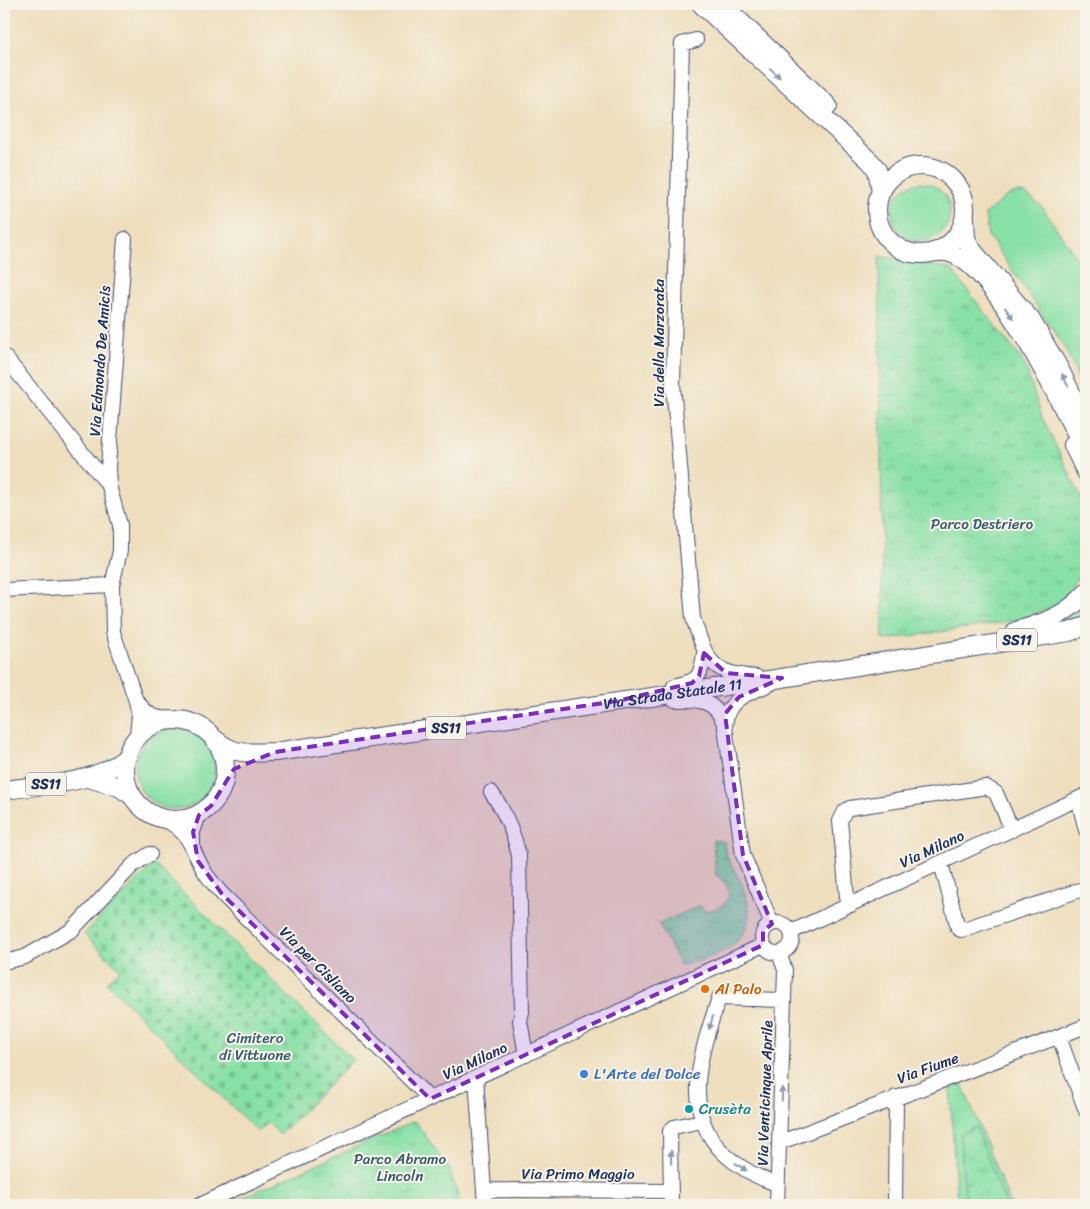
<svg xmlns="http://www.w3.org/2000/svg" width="1090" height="1209" font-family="Sriracha,sans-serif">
  <defs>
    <pattern id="cemetery-stones" width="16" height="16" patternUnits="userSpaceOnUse" patternTransform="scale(1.25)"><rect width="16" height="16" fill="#87e0a6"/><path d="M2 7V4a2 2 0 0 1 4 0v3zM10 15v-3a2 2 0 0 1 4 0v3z" fill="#74c091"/></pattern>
    <pattern id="park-tufts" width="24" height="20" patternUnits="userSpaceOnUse" patternTransform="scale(1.25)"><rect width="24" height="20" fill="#87e0a6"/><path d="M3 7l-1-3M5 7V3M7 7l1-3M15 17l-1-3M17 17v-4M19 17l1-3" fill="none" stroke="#74c091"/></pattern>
  </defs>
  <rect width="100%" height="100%" fill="#f7f3e8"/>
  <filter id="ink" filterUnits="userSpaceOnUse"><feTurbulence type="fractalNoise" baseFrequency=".02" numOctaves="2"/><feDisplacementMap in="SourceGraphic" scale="10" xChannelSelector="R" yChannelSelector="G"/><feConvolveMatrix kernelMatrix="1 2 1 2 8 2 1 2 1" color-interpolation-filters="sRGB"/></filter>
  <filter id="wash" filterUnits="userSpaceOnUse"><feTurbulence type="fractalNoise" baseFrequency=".0096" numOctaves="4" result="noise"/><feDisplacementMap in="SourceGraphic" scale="20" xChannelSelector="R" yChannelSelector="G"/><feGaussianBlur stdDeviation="1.12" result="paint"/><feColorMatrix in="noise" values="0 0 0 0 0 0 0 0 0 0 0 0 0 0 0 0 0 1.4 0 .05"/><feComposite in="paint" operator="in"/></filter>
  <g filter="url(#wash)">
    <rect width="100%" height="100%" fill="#eedebd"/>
    <!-- grass -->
    <path fill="#87e0a6" stroke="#518882" d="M892 212a29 29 0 1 1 58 0a29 29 0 1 1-58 0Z
      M 1017,193 L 1026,194 L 1042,207 L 1086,272 L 1086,395 L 1064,346 L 988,235 L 985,214 L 1007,196 Z
      M 1086,601 L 1086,619 L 1060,624 Z
      M135 769a40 40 0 1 1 80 0a40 40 0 1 1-80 0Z
      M 962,1084 L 1011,1205 L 957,1205 L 950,1088 Z"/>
    <!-- cemetery -->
    <path fill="url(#cemetery-stones)" stroke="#518882" d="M 154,864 L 353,1060 L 280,1135 L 268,1123 L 258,1132 L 107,983 L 120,969 L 84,934 Z"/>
    <!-- park -->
    <path fill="url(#park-tufts)" stroke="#518882" d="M 879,256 L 951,269 L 1024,363 L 1042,417 L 1086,508 L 1086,566 L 1060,604 L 1014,621 L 883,640 Z
      M 713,840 L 724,842 C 723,856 735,870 741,883 C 766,937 726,956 680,965 L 659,924 L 699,906 L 705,911 C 730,909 738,889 716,875 Z
      M 415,1121 L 449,1169 L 461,1205 L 225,1205 Z
      M 976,1127 L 1006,1205 L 966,1205 L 960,1134 Z"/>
  </g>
  <g filter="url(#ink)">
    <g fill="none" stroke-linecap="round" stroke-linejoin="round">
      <defs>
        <path id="minor" d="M 696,40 L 682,44 L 673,384 L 693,618 C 707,660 709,674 757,677
          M 4,356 L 109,486 L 120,525 L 120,551 L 112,585 L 113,632 L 136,701 L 139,715 L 137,736
          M 109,486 L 108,467 L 125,239
          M 4,590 L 112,585
          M 674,686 C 698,681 701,678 704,653
          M 675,700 C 700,699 716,700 725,726
          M 137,701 C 147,715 154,718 170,719
          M 491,792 C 504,810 514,833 519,856 L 522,1012 L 520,1021 L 526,1055
          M 1078,799 L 1086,830
          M 166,820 C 191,835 190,846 203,869 C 208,878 215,886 222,894 L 430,1099
          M 193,847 L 193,832 L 199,815
          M 941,863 L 958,928 L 961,930 L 1086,888
          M 851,905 L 847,897 L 840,821 L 845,811 L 850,808 L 986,787 L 996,793 L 1012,830
          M762 938a15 15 0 1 1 30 0a15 15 0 1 1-30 0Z
          M 772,924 L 743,855 L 725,727 C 726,697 749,694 772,683
          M 791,932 L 1086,795
          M 4,962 L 25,957 L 72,930 L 133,865 L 150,854
          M 1059,1037 L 1086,1111
          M 476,1078 L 485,1205
          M 781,1142 L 1086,1026
          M 778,1184 C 762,1180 748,1172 734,1162 C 677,1120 700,1054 719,998 L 784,1000
          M 484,1190 L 671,1191
          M 200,1205 L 763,945
          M 671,1205 L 670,1131 L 674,1127 L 701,1121
          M 777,1205 L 785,970 L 779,953
          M 895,1205 L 896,1097"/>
        <g id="major">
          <path d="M 701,4 L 871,162 L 877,170 L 881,191"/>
          <path d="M 722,4 L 828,106"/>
          <circle cx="921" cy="210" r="44"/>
          <path d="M 965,219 L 966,239 L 973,251 L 1031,320 L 1059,368 L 1086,424"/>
          <path d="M 935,252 C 939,252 946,251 950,253 C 998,268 1063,408 1086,454"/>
          <path d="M 1073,445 L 1086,472"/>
          <path d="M 1016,631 C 1043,624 1068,614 1086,593"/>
          <circle cx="175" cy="770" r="50"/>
          <path id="s1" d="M 216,740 C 237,757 249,752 275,752 L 782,678 L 1069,632 L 1086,626"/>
          <path d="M 88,778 L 119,787 L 131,795"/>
          <path d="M 4,790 C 46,784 92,785 126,758"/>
        </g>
      </defs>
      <!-- minor casing -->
      <use href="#minor" stroke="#3b496c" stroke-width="16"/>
      <!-- major casing -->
      <use href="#major" stroke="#3b496c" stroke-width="20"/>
      <!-- minor -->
      <use href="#minor" stroke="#fff" stroke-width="14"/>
      <!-- major -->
      <use href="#major" stroke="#fff" stroke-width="18"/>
    </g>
    <!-- one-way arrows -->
    <defs><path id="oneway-solid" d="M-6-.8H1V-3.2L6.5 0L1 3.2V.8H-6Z" transform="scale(1.25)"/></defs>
    <g fill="#8d97ae">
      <use href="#oneway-solid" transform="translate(775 73) rotate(43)"/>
      <use href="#oneway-solid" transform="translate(1009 313) rotate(54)"/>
      <use href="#oneway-solid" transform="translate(1065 380) rotate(-116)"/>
      <use href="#oneway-solid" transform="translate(711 1023) rotate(106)"/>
      <use href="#oneway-solid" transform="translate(782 1094) rotate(-89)"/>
      <use href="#oneway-solid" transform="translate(671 1157) rotate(-91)"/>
      <use href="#oneway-solid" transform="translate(741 1167) rotate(34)"/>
    </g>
  </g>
  <!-- marked area -->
  <path fill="#7b2cbf" fill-opacity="0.2" stroke="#7b2cbf" stroke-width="4" stroke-dasharray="10 6" stroke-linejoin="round" d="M 704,653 L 726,673 L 782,678 L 739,697 L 725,714 L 743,855 L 772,924 L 763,931 L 763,945 L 430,1099 L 222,894 L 198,861 L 193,832 L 199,815 L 211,806 L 234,769 L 275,752 L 617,701 L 692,683 L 699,676 Z"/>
  <!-- markers -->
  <circle fill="#e8710a" stroke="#f7f3e8" stroke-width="2" cx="705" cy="989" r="5"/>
  <circle fill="#3f7fe0" stroke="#f7f3e8" stroke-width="2" cx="584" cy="1074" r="5"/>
  <circle fill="#0f9aa8" stroke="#f7f3e8" stroke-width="2" cx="689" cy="1109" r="5"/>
  <g text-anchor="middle" stroke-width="4" stroke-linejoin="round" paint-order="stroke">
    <!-- shield labels -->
    <g fill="#f7f3e8" stroke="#5d6a87" stroke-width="1">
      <rect x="997" y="628.5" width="40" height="23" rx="4"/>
      <rect x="426" y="716.5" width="40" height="23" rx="4"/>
      <rect x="26" y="772.5" width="40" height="23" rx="4"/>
    </g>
    <g font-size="14" font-weight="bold" fill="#1b2f5e">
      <text x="1017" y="645">SS11</text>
      <text x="446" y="733">SS11</text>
      <text x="46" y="789">SS11</text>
    </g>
    <!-- street labels -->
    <g font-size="15" fill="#1b2f5e" stroke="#f7f3e8">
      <text transform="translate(659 343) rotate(-90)" y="5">Via della Marzorata</text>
      <text transform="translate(100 361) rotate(-86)" y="5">Via Edmondo De Amicis</text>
      <text dy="5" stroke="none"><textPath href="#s1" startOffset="464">Via Strada Statale 11</textPath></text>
      <text transform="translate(932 849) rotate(-25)" y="5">Via Milano</text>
      <text transform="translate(318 965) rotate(45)" y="5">Via per Cisliano</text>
      <text transform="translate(475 1061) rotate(-25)" y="5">Via Milano</text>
      <text transform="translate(928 1068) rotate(-20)" y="5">Via Fiume</text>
      <text transform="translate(765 1093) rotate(-88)" y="5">Via Venticinque Aprile</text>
      <text x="578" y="1179">Via Primo Maggio</text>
    </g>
    <!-- park labels -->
    <g font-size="15" fill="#365b70" stroke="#f7f3e8">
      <text x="982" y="529">Parco Destriero</text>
      <text x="255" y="1043">Cimitero<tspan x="255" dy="17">di Vittuone</tspan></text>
      <text x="400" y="1164">Parco Abramo<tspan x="400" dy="17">Lincoln</tspan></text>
    </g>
    <!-- food labels -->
    <g font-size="15" fill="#c56008" stroke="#f7f3e8" text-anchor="start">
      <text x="715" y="994">Al Palo</text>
    </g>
    <!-- shop labels -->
    <g font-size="15" fill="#366cbe" stroke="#f7f3e8" text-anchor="start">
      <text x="594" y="1079">L'Arte del Dolce</text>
    </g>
    <!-- culture labels -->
    <g font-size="15" fill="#0d838f" stroke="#f7f3e8" text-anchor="start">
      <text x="699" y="1114">Crusèta</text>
    </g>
  </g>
  <!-- margin -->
  <rect width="1090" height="1209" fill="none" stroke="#f7f3e8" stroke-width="20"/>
</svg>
